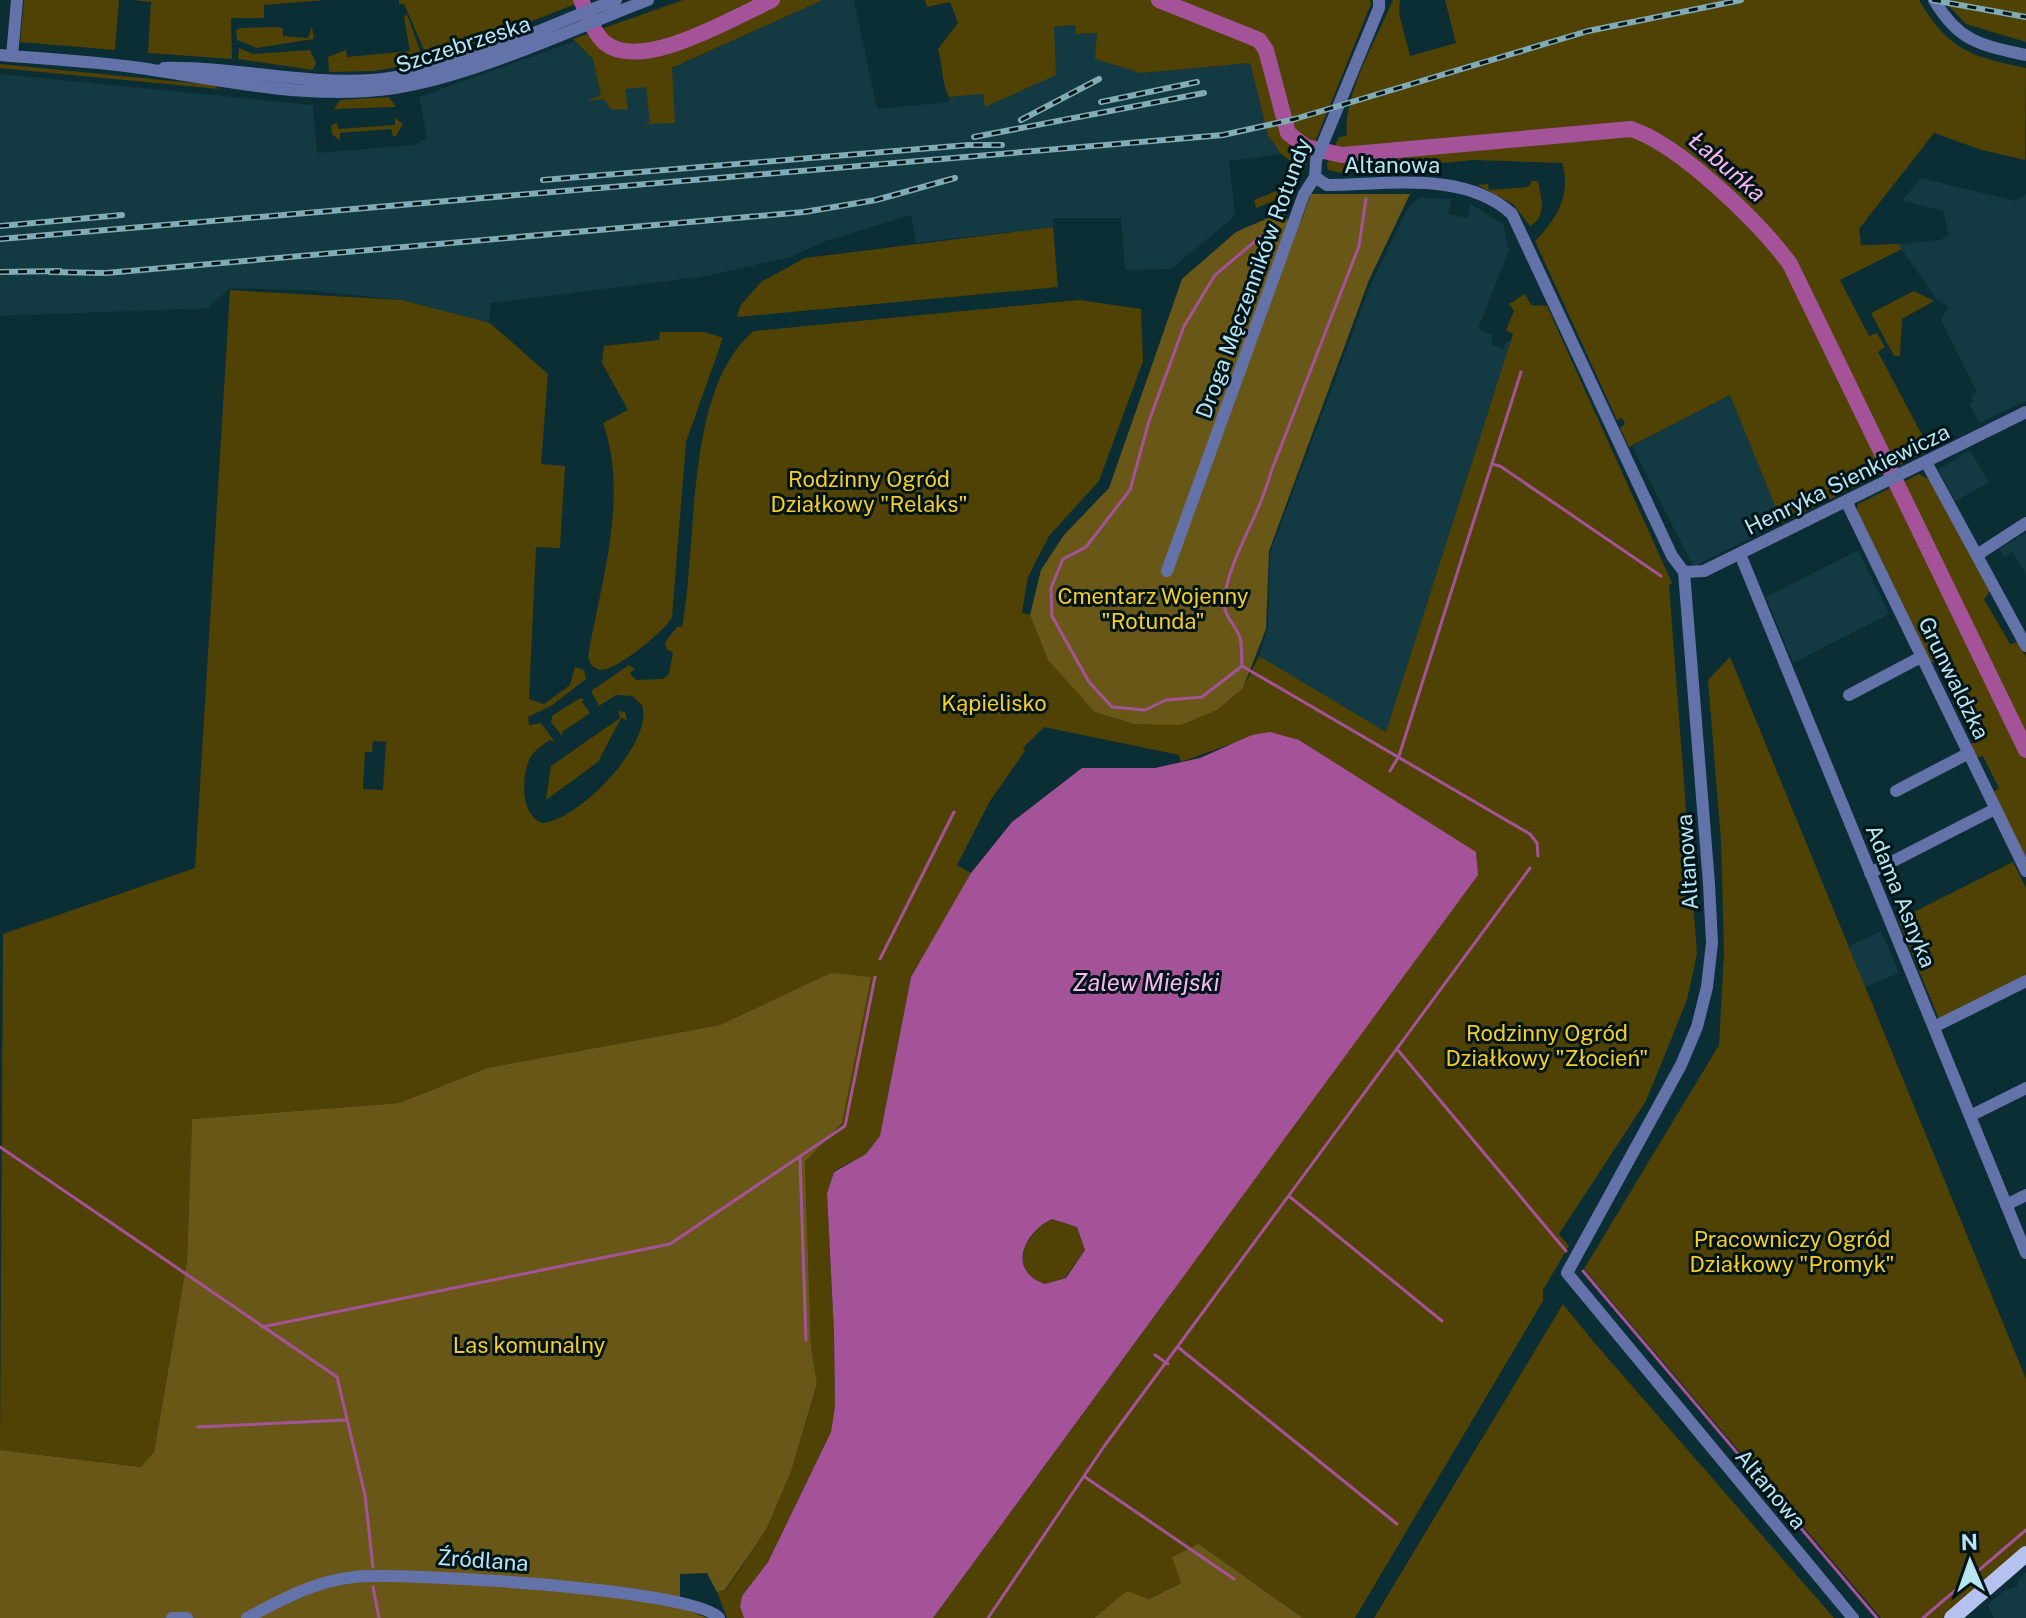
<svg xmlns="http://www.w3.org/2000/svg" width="2026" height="1618" font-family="'Public Sans',sans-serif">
  <rect width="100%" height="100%" fill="#0b2d34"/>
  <!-- built -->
  <path fill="#133a42" d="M 823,0 L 854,0 L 877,109 L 949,102 L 949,97 L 984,94 L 985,106 L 1054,27 L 1076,25 L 1097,33 L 1096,59 L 1141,73 L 1250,63 L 1268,135 L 1281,154 L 1229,161 L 1235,216 L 1171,269 L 1125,270 L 1121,218 L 1053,218 L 1053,227 L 916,243 L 911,215 L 823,242 L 791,257 L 707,276 L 491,303 L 489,323 L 402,300 L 302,290 L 230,288 L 208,308 L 0,316 L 0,74 L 313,105 L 317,153 L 413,145 L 427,138 L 419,97 L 575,41 L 593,59 L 658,75 Z
    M 1921,178 L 2015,201 L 2026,195 L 2026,401 L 1979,423 L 1969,404 L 1973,401 L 1971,396 L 1977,392 L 1941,320 L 1949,306 L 1937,300 L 1898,244 L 1940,240 L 1949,235 L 1943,211 L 1902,201 Z
    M 1419,198 L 1452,199 L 1448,214 L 1467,218 L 1471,204 L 1503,224 L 1509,250 L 1478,329 L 1493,335 L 1491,344 L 1503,349 L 1507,341 L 1511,342 L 1386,733 L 1259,656 L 1268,628 L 1270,553 L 1371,284 L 1408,208 Z
    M 1730,395 L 1782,523 L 1696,565 L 1692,564 L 1632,446 Z
    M 1970,450 L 1989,483 L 1955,501 L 1938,470 Z
    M 2026,533 L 2026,575 L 2013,552 L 2003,557 L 1999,549 Z
    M 1858,550 L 1889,614 L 1793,663 L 1766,597 Z
    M 1881,931 L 1899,973 L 1865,987 L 1849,946 Z
    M 2026,1572 L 2026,1618 L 1994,1618 L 1988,1605 L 2005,1590 L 2017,1587 L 2018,1579 Z"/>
  <!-- green -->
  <path fill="#504105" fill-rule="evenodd" d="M 24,0 L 119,0 L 115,50 L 20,42 Z
    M 132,0 L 326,0 L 264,5 L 264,18 L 231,18 L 232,59 L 148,53 L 151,2 Z
    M 399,0 L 586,0 L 429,61 L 404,4 L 399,4 Z
    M 683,0 L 823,0 L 672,68 L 675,123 L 643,124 L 650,122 L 646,87 L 625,89 L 628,110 L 611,109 L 604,99 L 587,101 L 601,95 L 593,59 L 573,39 Z
    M 925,0 L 1370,0 L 1371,4 L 1295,192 L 1256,208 L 1254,200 L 1291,185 L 1291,161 L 1281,154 L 1268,135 L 1250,63 L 1141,73 L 1095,59 L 1097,33 L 1076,34 L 1075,25 L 1054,27 L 1056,75 L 985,107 L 983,94 L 949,97 C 941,82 943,66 938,49 L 958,23 L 950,2 L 927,7 Z
    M 1393,0 L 1400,0 L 1399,13 L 1410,56 L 1456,43 L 1445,0 L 1919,0 C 1949,51 1971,56 2026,68 L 2025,160 L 1982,150 L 1934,133 L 1859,229 L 1861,245 L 1898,244 L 1902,249 L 1840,280 L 1869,336 L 1877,333 L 1885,347 L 1878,352 L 1930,450 L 1782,523 L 1730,395 L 1629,447 L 1620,428 L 1625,424 L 1622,418 L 1617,420 L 1535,241 C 1556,220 1572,194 1562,163 L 1473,160 L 1342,173 L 1328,170 L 1327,164 L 1339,137 L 1347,136 C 1341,99 1378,36 1393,0 Z
    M 1943,0 L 2026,0 L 2026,42 L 1966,24 Z
    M 407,14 L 424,62 L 375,71 L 329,72 L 328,57 L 346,50 L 347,57 L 410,51 L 404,17 Z
    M 278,27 L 283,29 L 283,36 L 308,38 L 312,27 L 314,39 L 257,48 L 237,40 L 236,30 L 240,28 Z
    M 239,48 L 253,54 L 310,50 L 316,63 L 313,70 L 238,59 Z
    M 0,64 L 213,85 L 219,89 L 0,68 Z
    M 389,97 L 396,107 L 334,109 L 340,100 Z
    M 395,118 L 403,124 L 396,136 L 393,136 L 391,129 L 340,133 L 340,141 L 332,134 L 331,126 L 337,122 L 338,129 L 395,125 Z
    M 1532,181 L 1538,181 C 1541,197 1548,216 1530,226 L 1513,204 L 1477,185 L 1488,184 L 1489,190 L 1528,187 Z
    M 1053,227 L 1058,287 L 737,317 L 740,306 L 761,282 L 805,258 Z
    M 230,290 L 402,300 L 490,323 L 548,374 L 541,464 L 565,466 L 560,548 L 536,547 L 529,699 L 544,704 L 570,685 L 575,667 L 584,670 L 586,679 L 551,706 L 528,717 L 529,725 L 541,723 L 555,742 L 550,740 C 542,745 535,750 530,758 C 521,777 520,816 543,823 C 580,819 654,743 642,705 L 632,696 L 616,695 L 599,706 L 591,691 L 629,665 L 635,669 L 630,673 L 636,680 L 663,679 L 669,674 L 673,652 L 667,650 L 665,642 L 677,627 L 682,627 C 698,546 684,387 754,331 L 1079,300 L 1141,309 L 1143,361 L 1099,481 L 1049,536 L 1028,577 L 1022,613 L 1030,615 L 1048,660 L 1243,688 L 1259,656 L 1386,732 L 1513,334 L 1506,330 L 1514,311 L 1509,304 L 1525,294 L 1531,305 L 1547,306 L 1672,583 L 1669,585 L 1697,954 L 1687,1000 L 1646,1101 L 1559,1234 L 1569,1246 L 1543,1290 L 1543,1301 L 1355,1618 L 1303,1618 L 1199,1544 L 1181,1583 L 1149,1599 L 1127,1592 L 1094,1618 L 933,1618 L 1170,1295 L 1478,856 L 1299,740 L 1231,744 L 1181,762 L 1179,755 L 1044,727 L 1023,748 L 1025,751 L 990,801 L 957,865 L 971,873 L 969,879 L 911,977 L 880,1136 L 866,1154 L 834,1171 L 827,1193 L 834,1332 L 835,1406 L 831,1432 L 768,1562 L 742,1596 L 740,1607 L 744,1618 L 727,1618 L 717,1592 L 726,1590 L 766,1530 L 791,1472 L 817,1385 L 811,1347 L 805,1162 L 842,1123 L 831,974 L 720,1025 L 487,1068 L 399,1103 L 192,1119 L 187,1261 L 154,1452 L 142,1467 L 0,1450 L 3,934 L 195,868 ZM 373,741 L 386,742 L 383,790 L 363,789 L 365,752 L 372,752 Z
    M 1914,291 L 1934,301 L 1902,319 L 1900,356 L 1894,356 L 1871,313 Z
    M 660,332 L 705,332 L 723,338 L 686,442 L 672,617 C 666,630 617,670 602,670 C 598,670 594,667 591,665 L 588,657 C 601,581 629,497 603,423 L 628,410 L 602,363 L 604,346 L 659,340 Z
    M 1919,474 L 1930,480 L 1990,591 L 1984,599 L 2010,644 L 2018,642 L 2026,657 L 2026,859 L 1993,792 L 1999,788 L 1983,756 L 1976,758 L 1969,745 L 1976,741 L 1937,661 L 1930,663 L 1856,512 L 1858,504 Z
    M 1730,657 L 2026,1379 L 2026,1546 L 1943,1618 L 1881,1618 L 1584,1269 L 1719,1045 L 1724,952 L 1721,841 L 1708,680 Z
    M 580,698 L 585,700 L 582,702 L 590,713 L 562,732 L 563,737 L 551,722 L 552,716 Z
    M 618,711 L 625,712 L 627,720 L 621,718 L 598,762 L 546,800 L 551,766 L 620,718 Z
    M 2013,862 L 2026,888 L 2026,976 L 1939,1019 L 1898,920 Z
    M 1052,1219 L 1077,1227 L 1085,1250 L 1065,1278 L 1045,1284 C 1007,1271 1024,1233 1052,1219 Z
    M 1563,1304 L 1593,1341 L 1834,1618 L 1374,1618 Z"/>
  <!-- forest -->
  <path fill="#695717" d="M 1311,194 L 1410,194 L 1369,280 L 1269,551 L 1266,629 L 1243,688 L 1217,710 L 1181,725 L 1135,724 L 1095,712 L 1048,660 L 1030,615 L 1041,570 L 1064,535 L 1109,488 L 1182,279 L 1236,232 L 1284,211 L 1288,221 L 1301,221 Z
    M 831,973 L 871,977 L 842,1123 L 805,1162 L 811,1347 L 817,1384 L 791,1472 L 766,1530 L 725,1590 L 717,1592 L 707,1573 L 680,1574 L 680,1607 L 707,1618 L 0,1618 L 0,1450 L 141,1467 L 154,1452 L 187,1261 L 192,1119 L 399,1103 L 487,1068 L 720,1025 Z
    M 1199,1544 L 1303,1618 L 1094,1618 L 1127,1591 L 1149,1599 L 1181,1583 L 1172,1557 Z"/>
  <!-- water -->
  <path fill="#a55399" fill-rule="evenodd" d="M 1270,732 L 1299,740 L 1476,852 L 1478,875 L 933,1618 L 744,1618 L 740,1607 L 742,1596 L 768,1562 L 831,1432 L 835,1406 L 834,1332 L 827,1193 L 834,1172 L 866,1154 L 880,1136 L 911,977 L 971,873 L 1012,822 L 1082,768 L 1155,768 L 1200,758 L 1252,735 ZM 1052,1219 L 1077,1227 L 1085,1250 L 1066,1278 L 1045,1284 C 1007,1271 1023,1233 1052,1219 Z"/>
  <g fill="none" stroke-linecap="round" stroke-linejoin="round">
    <!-- stream -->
    <path stroke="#a55399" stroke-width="3" d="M 1260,237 L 1215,275 L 1184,326 L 1149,421 L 1130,490 L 1086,547 L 1063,559 L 1051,588 L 1052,616 L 1089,682 L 1112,707 L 1145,710 L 1166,700 L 1202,697 L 1242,666 C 1241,657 1243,643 1239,635 C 1234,624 1223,614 1224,601 C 1229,557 1260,516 1271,472 L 1359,246 L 1366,199
      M 1492,464 L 1500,466 L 1661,576
      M 1242,666 L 1530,834 L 1537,843 L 1538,856
      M 1390,771 L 1399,756 L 1521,372
      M 880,959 L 954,812
      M 1397,1049 L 1566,1251
      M 0,1147 L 337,1377 L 365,1495 L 373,1567
      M 800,1158 L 806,1340
      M 1290,1197 L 1442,1321
      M 1583,1271 L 1877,1618
      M 262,1327 L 670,1244 L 845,1126 L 875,977
      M 1179,1348 L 1397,1524
      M 1155,1355 L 1168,1364
      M 198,1427 L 346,1420
      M 1085,1477 L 1234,1579
      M 373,1587 L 379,1618
      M 988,1618 L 1105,1445 L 1530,868
      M 1923,1618 L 2026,1530"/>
    <!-- river -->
    <path stroke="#a55399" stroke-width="16" d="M 581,0 C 588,14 593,33 605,43 C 642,73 734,17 772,0
      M 1159,0 L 1259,40 L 1266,50 L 1288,133 L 1306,147 L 1342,155 L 1631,129 C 1680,145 1759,222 1790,264 L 2026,750"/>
    <!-- minor -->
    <path stroke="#6472aa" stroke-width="12" d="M 1934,0 C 1959,42 1980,45 2026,55
      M 0,55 C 46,59 94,61 140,68 C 222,80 311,101 395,88 C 474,76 572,29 648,0
      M 12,56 L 17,0
      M 164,68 C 233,66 302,85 372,80 C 456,73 538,29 616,0
      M 1315,177 L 1327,185 C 1387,185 1464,170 1512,214 L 1672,556 L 1684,572 L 1709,884 L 1712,943 L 1707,987 L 1697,1027 L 1681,1065 L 1567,1273 L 1853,1618
      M 1926,462 L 2026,646
      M 1846,501 L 2026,871
      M 1740,554 L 2026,1253
      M 1977,555 L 2026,523
      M 1167,571 L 1304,194 L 1315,177 L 1316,160 L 1379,8 L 1379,0
      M 1684,572 L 1704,571 L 2026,412
      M 1849,695 L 1921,657
      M 1896,791 L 1969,753
      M 1870,873 L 1995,809
      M 1934,1027 L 2026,981
      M 1970,1116 L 2026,1088
      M 2006,1205 L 2026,1195
      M 172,1618 L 187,1618
      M 247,1618 C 281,1600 315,1581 354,1577 C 403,1572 695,1589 719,1618"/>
    <!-- major -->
    <path stroke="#b5c2f0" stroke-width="16" d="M 1952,1618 L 2026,1554"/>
    <defs>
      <path id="rail" d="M 1932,0 L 2026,17
        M 1101,102 L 1197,82
        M 1021,120 L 1099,79
        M 974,137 L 1204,93
        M 543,180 L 968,145 L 1002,145
        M 0,226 L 122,215
        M 0,239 L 1223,135 L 1295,119 L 1588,31 L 1741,0
        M 0,272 L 60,271
        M 50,272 L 106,273 L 804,212 L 876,200 L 955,178"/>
    </defs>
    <!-- rail casing -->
    <use href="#rail" stroke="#81acb6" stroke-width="6"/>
    <!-- rail -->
    <use href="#rail" stroke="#001419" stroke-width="3" stroke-dasharray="9" stroke-linecap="butt"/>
  </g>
  <g text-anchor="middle" stroke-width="6" stroke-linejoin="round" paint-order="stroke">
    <!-- street labels -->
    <g font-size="22" fill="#b7e6f1" stroke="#001419">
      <text transform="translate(463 44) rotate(-18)" y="8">Szczebrzeska</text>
      <text x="1392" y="173">Altanowa</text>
      <text transform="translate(1253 278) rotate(-70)" y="8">Droga Męczenników Rotundy</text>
      <text transform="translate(1847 479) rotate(-26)" y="8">Henryka Sienkiewicza</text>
      <text transform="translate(1954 678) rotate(64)" y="8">Grunwaldzka</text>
      <text transform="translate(1687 862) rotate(-94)" y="8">Altanowa</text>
      <text transform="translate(1901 896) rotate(68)" y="8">Adama Asnyka</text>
      <text transform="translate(1771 1489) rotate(50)" y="8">Altanowa</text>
      <text transform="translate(483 1560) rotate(4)" y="8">Źródlana</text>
    </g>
    <!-- park labels -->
    <g font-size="22" fill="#f7cc23" stroke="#001419">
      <text x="869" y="487">Rodzinny Ogród<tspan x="869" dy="25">Działkowy "Relaks"</tspan></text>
      <text x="1153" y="604">Cmentarz Wojenny<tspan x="1153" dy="25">"Rotunda"</tspan></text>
      <text x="994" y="711">Kąpielisko</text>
      <text x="1547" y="1041">Rodzinny Ogród<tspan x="1547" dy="25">Działkowy "Złocień"</tspan></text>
      <text x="1792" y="1247">Pracowniczy Ogród<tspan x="1792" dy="25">Działkowy "Promyk"</tspan></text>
      <text x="529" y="1353">Las komunalny</text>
    </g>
    <!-- water labels -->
    <g font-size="24" font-style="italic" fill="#f8b7ec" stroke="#001419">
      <text transform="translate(1727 167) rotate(41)" y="8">Łabuńka</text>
      <text x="1146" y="991">Zalew Miejski</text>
    </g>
  </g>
  <!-- north arrow -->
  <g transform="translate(1970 1562) rotate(358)" stroke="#001419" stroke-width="6" paint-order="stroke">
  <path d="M0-6L14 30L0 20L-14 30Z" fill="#b7e6f1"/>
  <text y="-12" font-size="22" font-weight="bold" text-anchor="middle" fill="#b7e6f1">N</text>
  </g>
</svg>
